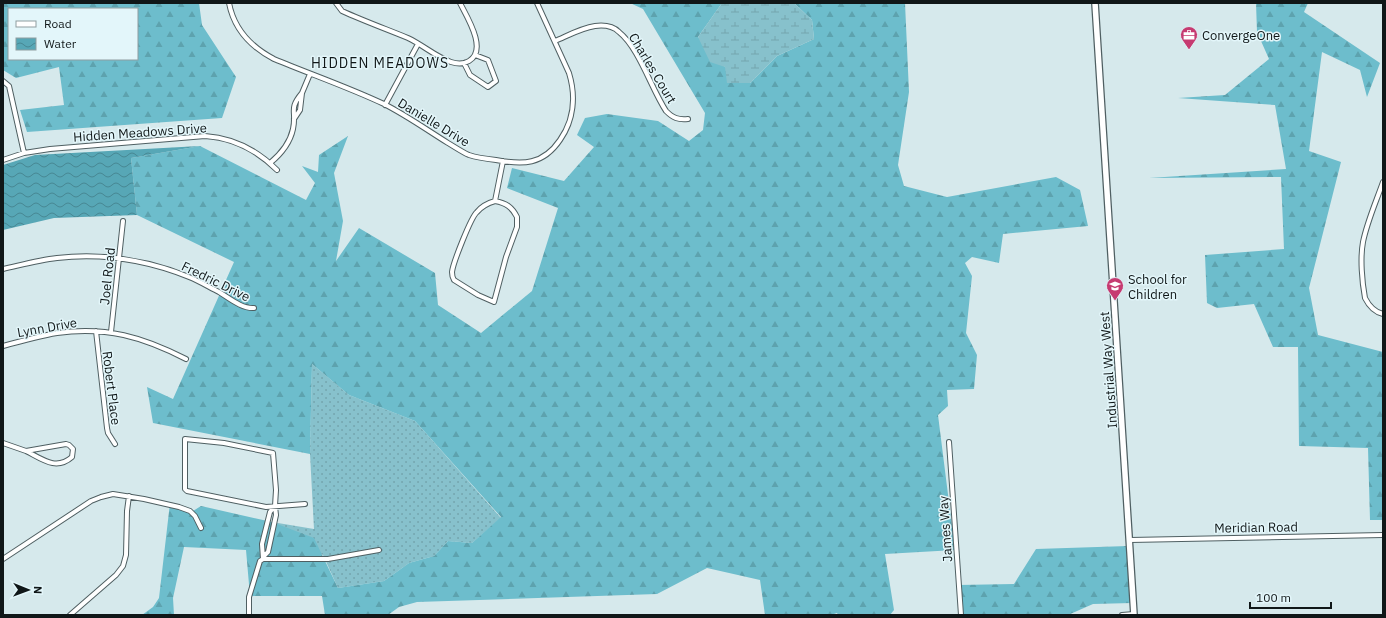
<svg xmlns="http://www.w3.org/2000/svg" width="1386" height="618" font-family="'IBM Plex Sans',sans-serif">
  <defs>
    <pattern id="grass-dots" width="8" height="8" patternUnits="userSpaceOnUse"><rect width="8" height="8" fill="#87c1cc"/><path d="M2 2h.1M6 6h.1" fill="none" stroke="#74a5ae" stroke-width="1.8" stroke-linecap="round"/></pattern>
    <pattern id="forest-firs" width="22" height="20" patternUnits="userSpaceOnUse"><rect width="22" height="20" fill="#6dbdcc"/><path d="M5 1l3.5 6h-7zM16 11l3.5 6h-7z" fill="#5da2ae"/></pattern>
    <pattern id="wetland-marsh" width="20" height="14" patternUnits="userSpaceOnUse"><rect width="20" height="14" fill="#87c1cc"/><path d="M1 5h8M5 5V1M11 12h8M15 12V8" fill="none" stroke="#74a5ae"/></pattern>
    <pattern id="water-waves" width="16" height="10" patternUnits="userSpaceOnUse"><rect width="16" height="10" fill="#57a7b6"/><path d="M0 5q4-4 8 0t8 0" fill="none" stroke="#478793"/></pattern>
  </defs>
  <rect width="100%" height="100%" fill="#d6e9ec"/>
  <!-- grass -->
  <path fill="url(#grass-dots)" d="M 312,364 L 349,395 L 415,421 L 501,518 L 472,543 L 448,541 L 434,556 L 409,563 L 384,581 L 338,588 L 323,555 L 272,522 L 314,529 L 310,454 Z"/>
  <!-- forest -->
  <path fill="url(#forest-firs)" fill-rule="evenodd" d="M 3,3 L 199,3 L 202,25 L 236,77 L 222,118 L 27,132 L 20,110 L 64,105 L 59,67 L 16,78 L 3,70 ZM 9,9 L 137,9 L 137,59 L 9,59 Z
    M 630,3 L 722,3 L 698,37 L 725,67 L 750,83 L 777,56 L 814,39 L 812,20 L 794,3 L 905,3 L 909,92 L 898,165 L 904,186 L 947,197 L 1056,177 L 1080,190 L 1088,226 L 1003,234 L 999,263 L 972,257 L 965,263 L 972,276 L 966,333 L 977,355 L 974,389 L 947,390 L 948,406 L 938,415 L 955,550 L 885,554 L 894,610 L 890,615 L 838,615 L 837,613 L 831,615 L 765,615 L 760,580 L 707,568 L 657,594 L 417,602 L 399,607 L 388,615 L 325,615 L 322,596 L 250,596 L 246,550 L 184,547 L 173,598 L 174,615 L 142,615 L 153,607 L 159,598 L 170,503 L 193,511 L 201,506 L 272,522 L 314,538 L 338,588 L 384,581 L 409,563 L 434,556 L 448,541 L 472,543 L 501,517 L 415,421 L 349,395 L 312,364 L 310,454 L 153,423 L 147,387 L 173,399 L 234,262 L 137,215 L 131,158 L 200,146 L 306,200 L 315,183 L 302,166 L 318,172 L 319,155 L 348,136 L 334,173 L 343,221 L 336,261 L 359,228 L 435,273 L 438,305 L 481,333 L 532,291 L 558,208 L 507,188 L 512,168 L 564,181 L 594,147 L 577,135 L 585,118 L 607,114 L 658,121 L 689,141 L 703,130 L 705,113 L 643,9 Z
    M 1256,3 L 1308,3 L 1304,12 L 1380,63 L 1367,97 L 1360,70 L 1322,52 L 1309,151 L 1341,162 L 1309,288 L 1318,335 L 1383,352 L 1383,520 L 1370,520 L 1368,448 L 1299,446 L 1298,347 L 1273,347 L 1254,304 L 1217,308 L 1207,303 L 1205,255 L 1284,249 L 1281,177 L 1149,178 L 1286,169 L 1275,105 L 1178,98 L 1225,95 L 1269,59 L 1257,32 Z
    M 1128,546 L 1132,603 L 1093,604 L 1068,615 L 960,615 L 958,585 L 1014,584 L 1036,549 Z"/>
  <!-- wetland -->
  <path fill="url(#wetland-marsh)" d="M 722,3 L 794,3 L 812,20 L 814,39 L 777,56 L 750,83 L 727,83 L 725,67 L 710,62 L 698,37 Z"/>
  <!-- water -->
  <path fill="url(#water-waves)" d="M 200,146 L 131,158 L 137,215 L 54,218 L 3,230 L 3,165 L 35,155 Z"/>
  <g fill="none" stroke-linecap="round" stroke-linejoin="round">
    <defs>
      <path id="minor" d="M 229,3 C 234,29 251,47 274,59 C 310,74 348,87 384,104 C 406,115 427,130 448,143 C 455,147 462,152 469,155 C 478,158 487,159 496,160 C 523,165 543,165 560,140 C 574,120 576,96 569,73 L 537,3
        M 336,3 L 342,11 C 364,21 386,29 408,38 C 423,45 436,57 451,62 C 457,64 464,64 469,61 C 488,50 467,17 460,3
        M 555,41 C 567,36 581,28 595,26 C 603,25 613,26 619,32 C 639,48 651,88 666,111 C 673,118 678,120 688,119
        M 464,63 L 470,75 L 488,87 L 496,81 L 488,60 L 475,55
        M 3,81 L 9,86 L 24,153
        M 385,105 L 418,44
        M 294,119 L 300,110 L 302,93 L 310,74
        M 3,160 L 24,153 L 50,149 L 205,136 C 234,138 257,150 277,170
        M 270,163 C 281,154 290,143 293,129 C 297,110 288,110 302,93
        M 1383,182 C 1376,202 1367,222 1363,242 C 1360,258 1362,282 1365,298 C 1369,306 1374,312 1383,314
        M 495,201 C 506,203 512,207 517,217 L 517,227 L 506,257 L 494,302 L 478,295 L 454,280 C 452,277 452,275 452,272 C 453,263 471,217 477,212 C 482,206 488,203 495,201 Z
        M 495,201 L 503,161
        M 3,269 C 21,265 39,260 57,258 C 101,253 147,260 189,277 C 199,281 209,287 219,292 C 229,298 242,309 254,308
        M 96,331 L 107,428 L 108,433 L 115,444
        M 111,332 L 123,221
        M 3,346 C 21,341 39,336 57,333 C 106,326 143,337 186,359
        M 949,442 L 961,615
        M 3,443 L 26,451
        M 66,444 L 69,445 L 73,449 L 72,457 C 56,471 42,459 26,451 Z
        M 275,506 L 276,490 L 273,453 L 224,443 L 185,439 L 185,489 L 187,491 L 266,507 L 305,504
        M 1130,540 L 1383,535
        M 3,559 L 91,501 L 101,497 L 113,494 L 144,499 L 179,507 L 190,511 L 195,516 L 201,528
        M 263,559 L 262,544 L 270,512 L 275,506 L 276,515 L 268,552 L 263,557
        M 70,615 L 116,575 L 123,566 L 126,555 L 127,511 L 129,496
        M 249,615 L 249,597 L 260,561 L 263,559 L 328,559 L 379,550
        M 1122,615 L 1134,614"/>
      <path id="tertiary" d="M 1095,3 L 1134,615"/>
    </defs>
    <!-- minor casing -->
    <use href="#minor" stroke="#4f5f62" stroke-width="6"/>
    <!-- tertiary casing -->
    <use href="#tertiary" stroke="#4f5f62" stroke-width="8"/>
    <!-- minor -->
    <use href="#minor" stroke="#fff" stroke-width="4"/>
    <!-- tertiary -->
    <use href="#tertiary" stroke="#fff" stroke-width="5.5"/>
  </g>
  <!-- icons -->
  <defs>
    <symbol id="office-pin" viewBox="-11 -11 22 30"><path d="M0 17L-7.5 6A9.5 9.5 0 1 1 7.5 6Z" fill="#c63b71" stroke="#e3f6fa"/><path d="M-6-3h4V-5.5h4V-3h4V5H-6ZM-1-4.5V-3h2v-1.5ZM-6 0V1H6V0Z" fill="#fff"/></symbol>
    <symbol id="school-pin" viewBox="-11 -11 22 30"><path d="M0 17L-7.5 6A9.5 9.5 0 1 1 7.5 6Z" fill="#c63b71" stroke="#e3f6fa"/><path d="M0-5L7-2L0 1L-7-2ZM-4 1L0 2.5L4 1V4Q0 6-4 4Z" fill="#fff"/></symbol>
  </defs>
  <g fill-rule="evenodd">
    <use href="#office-pin" x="1179" y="25" width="20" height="27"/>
    <use href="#school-pin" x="1105" y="276" width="20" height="27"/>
  </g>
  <g text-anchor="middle" stroke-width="3" stroke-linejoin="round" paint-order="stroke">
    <!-- poi labels -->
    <g font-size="13" fill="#101718" stroke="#e3f6fa" text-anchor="start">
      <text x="1202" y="40">ConvergeOne</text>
      <text x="1128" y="284">School for<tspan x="1128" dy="15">Children</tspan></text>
    </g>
    <!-- street labels -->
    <g font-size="13" fill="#101718" stroke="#e3f6fa">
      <text transform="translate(653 68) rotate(59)" y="5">Charles Court</text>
      <text transform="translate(434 122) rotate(31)" y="5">Danielle Drive</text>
      <text transform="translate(140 132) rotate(-4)" y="5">Hidden Meadows Drive</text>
      <text transform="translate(107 276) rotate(-84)" y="5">Joel Road</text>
      <text transform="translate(216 281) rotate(26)" y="5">Fredric Drive</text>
      <text transform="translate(47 327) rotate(-10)" y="5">Lynn Drive</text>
      <text transform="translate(1108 370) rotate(-94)" y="5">Industrial Way West</text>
      <text transform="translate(112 388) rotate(83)" y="5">Robert Place</text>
      <text transform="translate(1256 527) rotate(-1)" y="5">Meridian Road</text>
      <text transform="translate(945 529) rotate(-94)" y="5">James Way</text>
    </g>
    <!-- neighbourhood labels -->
    <g font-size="14" letter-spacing="1" fill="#101718" stroke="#e3f6fa">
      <text x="380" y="68">HIDDEN MEADOWS</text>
    </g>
  </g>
  <!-- border -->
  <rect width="1386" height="618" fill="none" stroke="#101718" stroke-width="8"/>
  <!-- legend -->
  <rect x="8" y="8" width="130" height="52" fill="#e3f6fa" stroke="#8f9da0"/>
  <rect x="16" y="21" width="20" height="6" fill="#ffffff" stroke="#8f9da0"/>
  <text x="44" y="28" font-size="12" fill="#101718">Road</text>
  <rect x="16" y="38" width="20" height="12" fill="url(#water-waves)" stroke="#8f9da0"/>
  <text x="44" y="48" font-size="12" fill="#101718">Water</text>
  <!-- north arrow -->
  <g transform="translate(28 590) rotate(91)" stroke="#e3f6fa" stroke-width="3" paint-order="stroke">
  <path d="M0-3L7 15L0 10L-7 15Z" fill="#101718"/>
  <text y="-6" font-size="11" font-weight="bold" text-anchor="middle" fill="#101718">N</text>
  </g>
  <!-- scale -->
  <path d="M1250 602v6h81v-6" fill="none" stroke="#101718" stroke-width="2"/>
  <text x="1256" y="602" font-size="12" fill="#101718" stroke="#e3f6fa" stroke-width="3" paint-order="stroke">100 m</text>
</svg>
